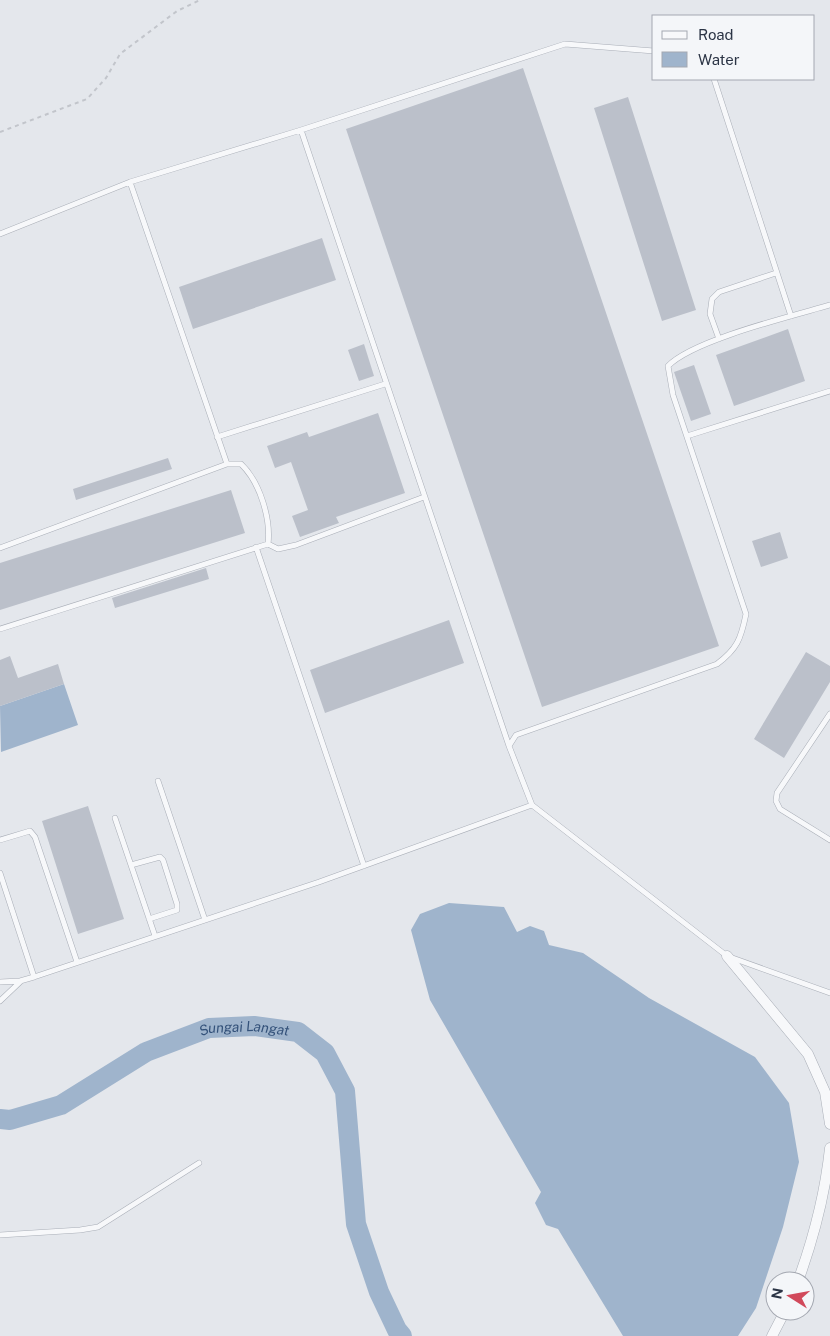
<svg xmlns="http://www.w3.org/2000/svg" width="830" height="1336" font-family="'Public Sans',sans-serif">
  <rect width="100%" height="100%" fill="#e4e7ec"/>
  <!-- water -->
  <path fill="#9fb4cc" d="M 64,684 L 78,725 L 1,752 L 0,706 Z
    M 449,903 L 504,907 L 517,932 L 530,926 L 544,931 L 549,945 L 583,953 L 649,998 L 755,1057 L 789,1103 L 799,1162 L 783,1227 L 756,1308 L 738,1336 L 623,1336 L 558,1229 L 546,1225 L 535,1203 L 541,1192 L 430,1000 L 411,930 L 420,914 Z"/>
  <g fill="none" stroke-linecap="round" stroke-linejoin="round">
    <!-- river -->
    <path stroke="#9fb4cc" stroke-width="20" id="s1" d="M 0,1119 L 10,1120 L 61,1105 L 146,1052 L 209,1028 L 254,1026 L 298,1032 L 325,1053 L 345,1091 L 356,1224 L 379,1292 L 397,1330 L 402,1336"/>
  </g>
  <!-- building -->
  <path fill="#bbc0ca" d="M 523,68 L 719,646 L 542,707 L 346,129 Z
    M 628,97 L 696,310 L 662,321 L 594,108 Z
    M 322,238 L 336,280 L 193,329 L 179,287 Z
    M 788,329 L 805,381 L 734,406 L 716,355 Z
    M 364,344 L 374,376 L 359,381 L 348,350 Z
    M 694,365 L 711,414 L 691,421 L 674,372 Z
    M 378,413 L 405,493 L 336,517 L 339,523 L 300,537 L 292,516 L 308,510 L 291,462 L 275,468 L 267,446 L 307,432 L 309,437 Z
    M 168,458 L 172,469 L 76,500 L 73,489 Z
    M 231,490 L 245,533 L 0,610 L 0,563 Z
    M 780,532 L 788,558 L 761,567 L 752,541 Z
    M 206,568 L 209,579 L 115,608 L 112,598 Z
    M 449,620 L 464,663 L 325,713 L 310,670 Z
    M 806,652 L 830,666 L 830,682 L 784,758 L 754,739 Z
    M 10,656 L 18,678 L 58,664 L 64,684 L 0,706 L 0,660 Z
    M 88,806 L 124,919 L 78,934 L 42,821 Z"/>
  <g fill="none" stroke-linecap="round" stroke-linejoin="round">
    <defs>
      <path id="lane" d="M 714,79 L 791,316
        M 301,130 L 509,746
        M 130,182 L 227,464
        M 0,234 L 130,182 L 301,130 L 565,44 L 654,51
        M 830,305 C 792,316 693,340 668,366 L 673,395 L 746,614 C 741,639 737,649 717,664 L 516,735 L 509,746 L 532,805 L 727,956 L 830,993
        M 719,339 L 710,314 L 712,299 L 719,292 L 776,273
        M 687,436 L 830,391
        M 217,437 L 385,384
        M 268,544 L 278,549 L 296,545 L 424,497
        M 256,547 L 364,866
        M 0,548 L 227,464 L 241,464 C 260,482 271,519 268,544 L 0,629
        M 830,714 L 777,793 L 776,801 L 780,809 L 830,840
        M 158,781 L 205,920
        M 115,818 L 155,936
        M 0,840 L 30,831 L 35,837 L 77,962
        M 131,865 L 160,857 L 163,860 L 177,904 L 177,910 L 149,919
        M 0,873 L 34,977
        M 0,982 L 20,981 L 34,977 L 319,882 L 532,805
        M 0,1001 L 20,982
        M 0,1235 L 80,1230 L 98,1227 L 199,1163"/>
      <path id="street" d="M 727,956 L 808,1054 L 825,1092 L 830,1124
        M 798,1281 C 814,1237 825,1195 830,1148
        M 772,1336 L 785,1311"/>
    </defs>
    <!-- lane casing -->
    <use href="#lane" stroke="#a9aeb7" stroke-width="6"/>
    <!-- street casing -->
    <use href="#street" stroke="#a9aeb7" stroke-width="11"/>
    <!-- path -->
    <path stroke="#c2c5cb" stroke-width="2" stroke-dasharray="4 4" stroke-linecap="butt" d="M 0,132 L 87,99 L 106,78 L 120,54 L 177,11 L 200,0"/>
    <!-- lane -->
    <use href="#lane" stroke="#f7f8fa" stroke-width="5"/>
    <!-- street -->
    <use href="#street" stroke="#f7f8fa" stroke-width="10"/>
  </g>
  <g text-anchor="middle" stroke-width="4" stroke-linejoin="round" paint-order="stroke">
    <!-- water labels -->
    <g font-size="14" font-style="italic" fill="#34527a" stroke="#f4f6f9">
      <text dy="5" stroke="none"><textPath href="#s1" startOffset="266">Sungai Langat</textPath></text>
    </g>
  </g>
  <!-- legend -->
  <rect x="652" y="15" width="162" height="65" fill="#f4f6f9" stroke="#a4a8b1"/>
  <rect x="662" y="31" width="25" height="8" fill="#f7f8fa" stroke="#a4a8b1"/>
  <text x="698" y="40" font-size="15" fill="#2b3445">Road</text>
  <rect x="662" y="52" width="25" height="15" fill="#9fb4cc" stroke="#a4a8b1"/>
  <text x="698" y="65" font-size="15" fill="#2b3445">Water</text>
  <!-- north arrow -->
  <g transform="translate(790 1296) rotate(281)"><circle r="24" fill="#f4f6f9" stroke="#a4a8b1"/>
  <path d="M0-4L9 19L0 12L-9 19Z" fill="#d1495b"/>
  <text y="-8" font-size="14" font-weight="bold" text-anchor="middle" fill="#2b3445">N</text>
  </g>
</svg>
